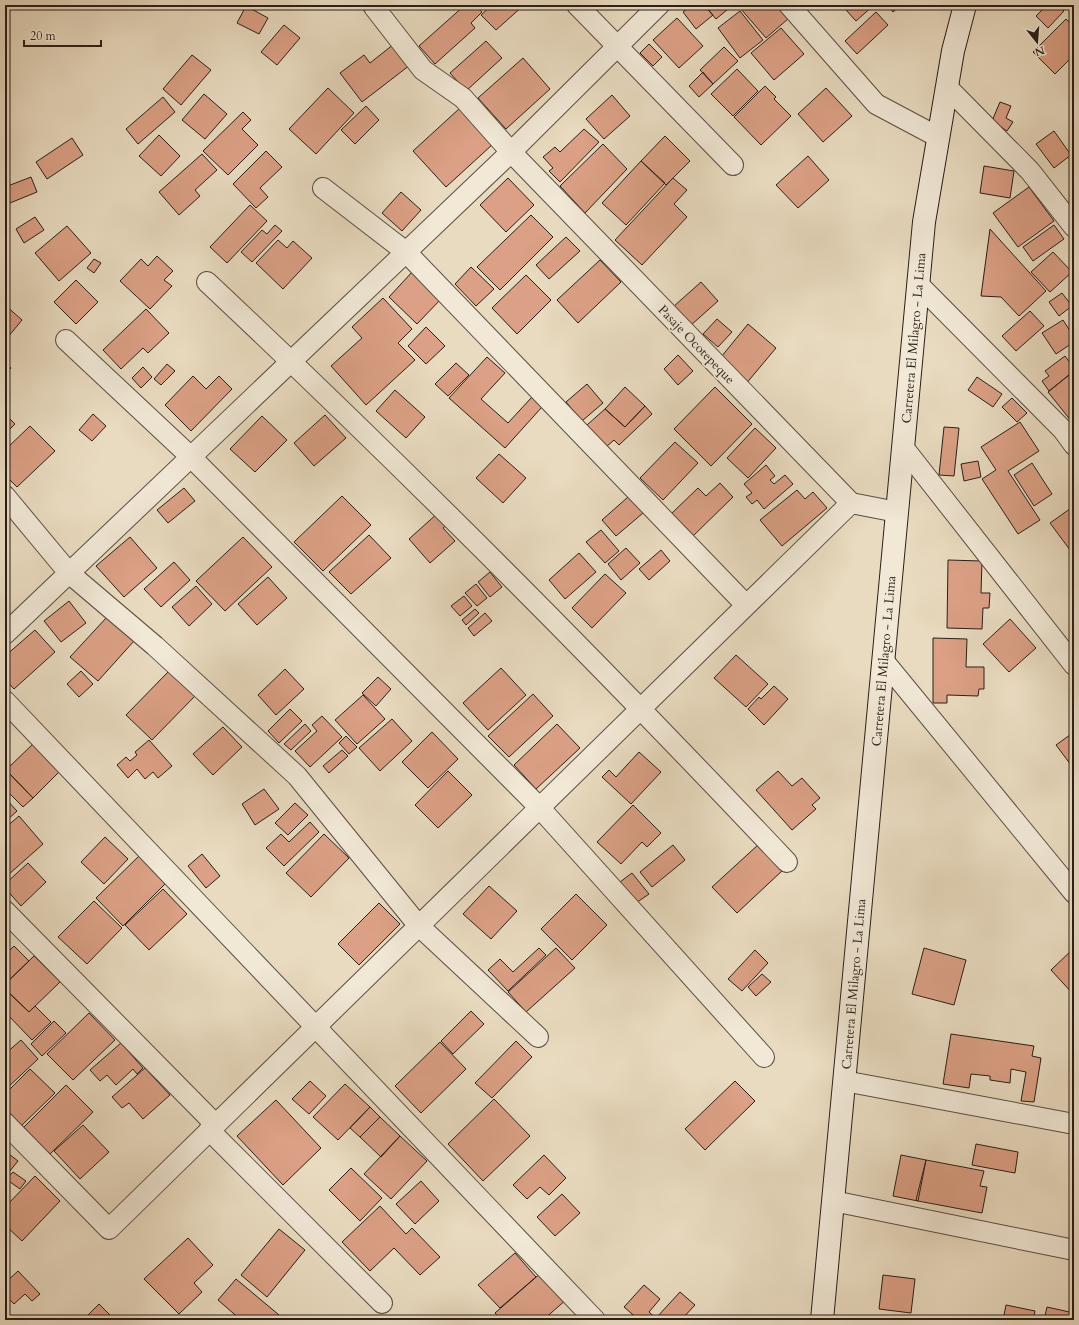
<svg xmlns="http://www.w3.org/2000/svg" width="1079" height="1325" font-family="Cardo,serif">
  <rect width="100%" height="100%" fill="#e9dbc0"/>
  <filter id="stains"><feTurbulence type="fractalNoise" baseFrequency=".005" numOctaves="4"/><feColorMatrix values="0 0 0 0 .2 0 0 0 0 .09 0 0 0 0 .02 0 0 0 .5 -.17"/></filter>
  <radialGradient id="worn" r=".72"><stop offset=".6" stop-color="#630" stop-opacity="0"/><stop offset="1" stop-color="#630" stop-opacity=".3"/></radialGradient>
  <!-- building -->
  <path fill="#dba085" stroke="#2a1f19" d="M 465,5 L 475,5 L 482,12 L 471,23 L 475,28 L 435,64 L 419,46 Z
    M 492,5 L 524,5 L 496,30 L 481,15 Z
    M 691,5 L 704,5 L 713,15 L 696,29 L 683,12 Z
    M 704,5 L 733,5 L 716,19 Z
    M 743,5 L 779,5 L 789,18 L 766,38 L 740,8 Z
    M 852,5 L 874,5 L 856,21 L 846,10 Z
    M 887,5 L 901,5 L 893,12 Z
    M 1047,5 L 1058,5 L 1064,11 L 1048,28 L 1036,16 Z
    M 246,6 L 268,18 L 259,34 L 237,23 Z
    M 740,11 L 763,40 L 740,58 L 718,28 Z
    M 876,12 L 888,25 L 857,54 L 845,41 Z
    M 677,18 L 703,46 L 679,68 L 653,40 Z
    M 1066,19 L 1074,27 L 1074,55 L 1055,74 L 1033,52 Z
    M 284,25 L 300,38 L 277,65 L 261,52 Z
    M 781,28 L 804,54 L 774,80 L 751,53 Z
    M 486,41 L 502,58 L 466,91 L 450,73 Z
    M 394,44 L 410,65 L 362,102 L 340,73 L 364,55 L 370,63 Z
    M 649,44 L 662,57 L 653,66 L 640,53 Z
    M 724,47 L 738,61 L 713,84 L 700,70 Z
    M 192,55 L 211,70 L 181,105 L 163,89 Z
    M 523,58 L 550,89 L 506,129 L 478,98 Z
    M 737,69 L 758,91 L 733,116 L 711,94 Z
    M 703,72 L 713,84 L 699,97 L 689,86 Z
    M 765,86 L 776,97 L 774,99 L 791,116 L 761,145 L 734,117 Z
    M 328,88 L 354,113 L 316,154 L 289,129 Z
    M 826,88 L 852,116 L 823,142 L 798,114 Z
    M 204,94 L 227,114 L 205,139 L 182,120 Z
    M 612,95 L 630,116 L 604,139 L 586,119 Z
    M 163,97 L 175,112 L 138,144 L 126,129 Z
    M 1000,102 L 1011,106 L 1006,118 L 1013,122 L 1007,131 L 992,121 Z
    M 366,106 L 379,120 L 355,144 L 341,130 Z
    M 460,108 L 493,144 L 446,187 L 413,151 Z
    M 243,112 L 251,120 L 242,129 L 258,145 L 228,175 L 203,151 Z
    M 584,129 L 599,142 L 560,182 L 549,171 L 553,168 L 543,157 L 555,147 L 560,152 Z
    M 1054,131 L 1071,155 L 1054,168 L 1036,144 Z
    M 159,135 L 180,156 L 161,176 L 139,156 Z
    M 665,136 L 690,161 L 666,185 L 641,161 Z
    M 72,138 L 83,155 L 47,179 L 36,162 Z
    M 603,144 L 627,169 L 585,213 L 560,186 Z
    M 266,151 L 282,167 L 260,188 L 268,197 L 256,208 L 233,184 Z
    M 202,154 L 217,170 L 195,190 L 200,196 L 179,215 L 159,192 Z
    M 808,156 L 829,180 L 798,208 L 776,185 Z
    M 641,161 L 665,183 L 626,225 L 602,203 Z
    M 984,166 L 1014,171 L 1010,198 L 980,193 Z
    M 31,177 L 37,192 L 5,205 L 5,187 Z
    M 508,178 L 534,205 L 506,232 L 480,205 Z
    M 673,178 L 687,190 L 674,204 L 687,217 L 642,265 L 615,240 Z
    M 1029,187 L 1054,221 L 1018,247 L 993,213 Z
    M 401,192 L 421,210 L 402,231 L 382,213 Z
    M 250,205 L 267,221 L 227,263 L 210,247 Z
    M 531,215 L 553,237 L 500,290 L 477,267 Z
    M 35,217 L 44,230 L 24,243 L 16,229 Z
    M 275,225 L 282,231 L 252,262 L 241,252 L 262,230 L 267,234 Z
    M 1054,225 L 1064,239 L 1033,261 L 1023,247 Z
    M 67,226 L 91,253 L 59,281 L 35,253 Z
    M 990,229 L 1046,291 L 1019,316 L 1001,297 L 981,296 Z
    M 566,237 L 580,251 L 549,279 L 536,265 Z
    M 278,240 L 287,248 L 293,241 L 312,258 L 283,289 L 256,263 Z
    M 1053,252 L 1072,272 L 1050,292 L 1031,272 Z
    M 157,256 L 173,271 L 164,280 L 172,286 L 150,309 L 120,281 L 141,259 L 148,266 Z
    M 94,259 L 101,263 L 94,273 L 87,268 Z
    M 600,260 L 621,282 L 578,323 L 557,300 Z
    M 471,267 L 494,289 L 476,306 L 455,284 Z
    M 413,271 L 442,298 L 417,324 L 389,297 Z
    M 526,275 L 551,300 L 517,334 L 492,308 Z
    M 76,280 L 98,302 L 76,324 L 54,302 Z
    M 701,282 L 718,301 L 690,326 L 673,307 Z
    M 1062,293 L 1072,306 L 1059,316 L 1049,302 Z
    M 383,298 L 412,329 L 398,343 L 415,360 L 366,405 L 331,366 L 362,338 L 352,327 Z
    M 5,305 L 22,320 L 8,337 L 5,335 Z
    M 146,309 L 169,333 L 148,353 L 143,348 L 121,369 L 103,350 Z
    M 1030,311 L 1044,326 L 1016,351 L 1002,336 Z
    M 717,319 L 732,332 L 718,347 L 703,334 Z
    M 1063,320 L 1074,337 L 1074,342 L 1056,354 L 1042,333 Z
    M 748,324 L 776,348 L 745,385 L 717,362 Z
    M 426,327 L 445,346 L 426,364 L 408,346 Z
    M 678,355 L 693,371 L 678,385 L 664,369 Z
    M 1065,356 L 1074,368 L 1074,371 L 1049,391 L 1042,381 L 1049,376 L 1045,371 Z
    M 487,357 L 505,373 L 481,399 L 508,423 L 532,397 L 542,407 L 505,448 L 449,398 Z
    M 5,362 L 11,368 L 5,374 Z
    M 456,363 L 469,375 L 448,396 L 435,384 Z
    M 167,364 L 175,371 L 161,385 L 154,379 Z
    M 143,367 L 152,377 L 141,388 L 132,378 Z
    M 1074,371 L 1074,421 L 1072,422 L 1048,392 Z
    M 193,376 L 206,389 L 219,376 L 232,389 L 191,431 L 165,405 Z
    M 977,377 L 1002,394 L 993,407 L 968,390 Z
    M 587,384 L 603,403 L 582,421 L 566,402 Z
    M 625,387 L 645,406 L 625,427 L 605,409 Z
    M 715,387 L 752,424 L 711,466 L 674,429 Z
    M 395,390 L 425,417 L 406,438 L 376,411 Z
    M 1012,398 L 1027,413 L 1017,422 L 1002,407 Z
    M 645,406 L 652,414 L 619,445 L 614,440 L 606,447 L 587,425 L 605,409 L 625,427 Z
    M 5,414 L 15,424 L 5,434 Z
    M 93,414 L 106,426 L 92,441 L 79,430 Z
    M 325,415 L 346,438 L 314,466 L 294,443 Z
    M 262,416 L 287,440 L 255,472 L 230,449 Z
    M 1020,422 L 1039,451 L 1008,471 L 1040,520 L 1018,534 L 982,479 L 996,470 L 981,447 Z
    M 30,426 L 55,451 L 17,487 L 5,475 L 5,450 Z
    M 944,427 L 959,428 L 954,476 L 939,475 Z
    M 755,428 L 776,448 L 748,478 L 727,458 Z
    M 675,442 L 698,463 L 663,500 L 640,478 Z
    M 499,454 L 526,478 L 503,503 L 476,478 Z
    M 978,461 L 981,477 L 964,481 L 961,464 Z
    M 1032,463 L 1052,494 L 1034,506 L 1014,475 Z
    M 766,465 L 775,476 L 770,480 L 774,484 L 785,475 L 793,484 L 764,509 L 757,500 L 752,504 L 746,497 L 752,493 L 744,484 Z
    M 720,483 L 733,497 L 693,536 L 671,514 L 698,488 L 706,496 Z
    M 184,488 L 195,501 L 168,523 L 157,510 Z
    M 797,490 L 805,499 L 813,492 L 827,508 L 782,546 L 760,520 Z
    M 342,496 L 371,525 L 323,571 L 294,542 Z
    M 628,497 L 643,513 L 616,536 L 602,520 Z
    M 1074,506 L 1074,554 L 1073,554 L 1050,523 Z
    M 439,512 L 449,523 L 443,528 L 455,541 L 430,563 L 409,539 Z
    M 601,530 L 619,551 L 605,563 L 586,542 Z
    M 369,535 L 391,558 L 351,594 L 329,572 Z
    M 130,537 L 157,568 L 124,597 L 96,566 Z
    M 243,537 L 272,567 L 225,611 L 196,581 Z
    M 626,548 L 640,563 L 621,580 L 608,564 Z
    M 661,550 L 670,561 L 649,580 L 639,569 Z
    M 579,553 L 596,572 L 565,599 L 549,580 Z
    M 948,560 L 982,561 L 981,593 L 990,593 L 989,608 L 983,608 L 982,629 L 947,628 Z
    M 174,562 L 190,580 L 161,607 L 144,589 Z
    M 490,572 L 502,587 L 490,597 L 478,582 Z
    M 605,574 L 626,593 L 592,628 L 572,608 Z
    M 268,577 L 287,598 L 257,625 L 238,604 Z
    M 476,584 L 487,598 L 477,606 L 465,593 Z
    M 196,586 L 212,604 L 189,626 L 172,607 Z
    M 464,596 L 472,606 L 460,616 L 451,606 Z
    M 69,601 L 86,623 L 61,642 L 44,621 Z
    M 475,609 L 479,613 L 466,625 L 462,620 Z
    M 485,613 L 492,621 L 474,636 L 468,628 Z
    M 107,617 L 134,641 L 98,681 L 70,657 Z
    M 1010,619 L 1036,648 L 1009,672 L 983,644 Z
    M 35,630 L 55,652 L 14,689 L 5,679 L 5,656 Z
    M 933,638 L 967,639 L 966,667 L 984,667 L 984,689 L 979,689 L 978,696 L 947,695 L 947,703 L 933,703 Z
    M 736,655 L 768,684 L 746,707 L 714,678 Z
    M 501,668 L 526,695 L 488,730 L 463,703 Z
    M 285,669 L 304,689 L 276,715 L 258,695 Z
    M 81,671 L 93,684 L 79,697 L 67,684 Z
    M 169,671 L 195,696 L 152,740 L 126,715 Z
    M 378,677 L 391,689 L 376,706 L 362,693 Z
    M 774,686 L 788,699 L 764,725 L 748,709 L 759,697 L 761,699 Z
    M 533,694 L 553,716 L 509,757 L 488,736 Z
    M 363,695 L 385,719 L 357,744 L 335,720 Z
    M 290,709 L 302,721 L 279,743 L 268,731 Z
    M 322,716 L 342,737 L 310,767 L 295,751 L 317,731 L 312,725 Z
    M 392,719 L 412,741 L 380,771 L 359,748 Z
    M 305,724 L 311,731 L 291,750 L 284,744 Z
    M 557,724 L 580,748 L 536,789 L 514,765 Z
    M 223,727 L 242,747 L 213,775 L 193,754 Z
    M 432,732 L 458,759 L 428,788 L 402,762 Z
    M 1074,732 L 1074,769 L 1056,745 Z
    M 346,736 L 357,747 L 349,754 L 339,743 Z
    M 149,740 L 172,766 L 158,778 L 153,772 L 145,779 L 137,769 L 128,778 L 117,765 L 126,757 L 130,761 L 137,755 L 135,752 Z
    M 35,742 L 62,769 L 33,798 L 6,770 Z
    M 342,750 L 348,756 L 329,773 L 323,766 Z
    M 639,752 L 661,772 L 631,804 L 602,777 L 609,770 L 616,777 Z
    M 6,770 L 33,798 L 23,807 L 5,789 Z
    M 448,771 L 472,795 L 438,828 L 415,805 Z
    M 778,771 L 792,786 L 802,778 L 820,798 L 812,805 L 816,809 L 792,830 L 756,790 Z
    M 264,789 L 279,809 L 255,825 L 242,804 Z
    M 5,798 L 17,811 L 5,822 Z
    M 295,803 L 308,815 L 288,835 L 275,823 Z
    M 633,805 L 661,833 L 647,847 L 642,842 L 621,864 L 597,842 Z
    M 19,816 L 43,844 L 8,875 L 5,871 L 5,828 Z
    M 310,822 L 319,832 L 284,866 L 266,848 L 281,834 L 289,842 Z
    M 324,834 L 349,858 L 311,897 L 286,873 Z
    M 105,837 L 128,859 L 104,884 L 81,862 Z
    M 759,844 L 783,870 L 737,913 L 712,887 Z
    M 673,845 L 685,860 L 652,887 L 640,872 Z
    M 202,854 L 220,876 L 206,888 L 188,866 Z
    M 140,855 L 167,882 L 123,926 L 96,898 Z
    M 28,863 L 46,882 L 21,906 L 5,888 L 5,884 Z
    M 632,873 L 649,894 L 636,903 L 620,882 Z
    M 489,886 L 517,911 L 491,939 L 463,914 Z
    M 163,889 L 187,914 L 149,950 L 125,925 Z
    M 576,894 L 607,925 L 572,960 L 541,929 Z
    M 94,901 L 122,928 L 87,964 L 58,937 Z
    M 379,903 L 400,924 L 359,965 L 338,944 Z
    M 14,946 L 29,961 L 6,983 L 5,955 Z
    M 539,948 L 546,955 L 508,991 L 488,970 L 500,959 L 513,972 Z
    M 556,948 L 575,968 L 526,1012 L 508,992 Z
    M 924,948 L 966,960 L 954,1005 L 912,994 Z
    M 1074,948 L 1074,995 L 1051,970 Z
    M 755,950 L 768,963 L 742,991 L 728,979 Z
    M 34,956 L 60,982 L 29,1012 L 5,989 L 5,984 Z
    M 762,974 L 771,982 L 756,996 L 748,987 Z
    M 5,989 L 29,1012 L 35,1006 L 51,1022 L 32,1040 L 5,1012 Z
    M 471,1011 L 484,1024 L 453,1054 L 441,1041 Z
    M 89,1013 L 115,1040 L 73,1080 L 47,1054 Z
    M 54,1021 L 66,1033 L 42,1056 L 31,1044 Z
    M 951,1034 L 1034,1046 L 1032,1056 L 1041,1058 L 1034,1102 L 1021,1101 L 1026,1072 L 1011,1069 L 1010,1083 L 990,1080 L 990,1076 L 971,1074 L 969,1088 L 943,1084 Z
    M 21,1040 L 38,1059 L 5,1090 L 5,1054 Z
    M 516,1041 L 532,1057 L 492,1098 L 475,1083 Z
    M 440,1042 L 466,1069 L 421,1113 L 395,1086 Z
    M 121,1043 L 143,1068 L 137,1074 L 133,1069 L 116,1085 L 107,1075 L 100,1081 L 90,1070 Z
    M 145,1068 L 170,1095 L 143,1119 L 129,1103 L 122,1108 L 112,1097 Z
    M 30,1069 L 55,1093 L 20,1127 L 5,1111 L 5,1094 Z
    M 310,1081 L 326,1096 L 309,1114 L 292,1099 Z
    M 735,1081 L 755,1101 L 705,1150 L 685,1129 Z
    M 345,1084 L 370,1107 L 338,1140 L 313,1117 Z
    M 66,1085 L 93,1112 L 50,1154 L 23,1128 Z
    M 494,1099 L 530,1136 L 483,1181 L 448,1144 Z
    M 276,1100 L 321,1148 L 283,1185 L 237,1136 Z
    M 370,1107 L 380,1117 L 360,1137 L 350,1128 Z
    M 380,1117 L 400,1136 L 381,1157 L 360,1137 Z
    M 83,1125 L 109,1152 L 80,1179 L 54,1151 Z
    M 400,1136 L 427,1161 L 391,1199 L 364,1174 Z
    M 976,1144 L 1018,1152 L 1015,1173 L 972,1165 Z
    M 5,1151 L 18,1161 L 5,1177 Z
    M 544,1155 L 566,1178 L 549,1195 L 540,1187 L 527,1199 L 513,1185 Z
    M 901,1155 L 926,1160 L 918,1201 L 893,1196 Z
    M 926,1160 L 984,1171 L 980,1186 L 987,1187 L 982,1213 L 918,1201 L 916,1200 Z
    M 351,1168 L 382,1198 L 360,1221 L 329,1190 Z
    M 13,1172 L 26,1181 L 20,1189 L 6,1179 Z
    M 35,1176 L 60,1201 L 22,1241 L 5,1225 L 5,1207 Z
    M 421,1181 L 439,1201 L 415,1224 L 396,1204 Z
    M 562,1194 L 580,1213 L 555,1236 L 537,1217 Z
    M 380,1206 L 406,1234 L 412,1228 L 440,1257 L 420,1275 L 394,1248 L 370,1271 L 342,1242 Z
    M 279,1229 L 305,1250 L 267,1297 L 241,1275 Z
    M 188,1238 L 213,1265 L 194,1283 L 202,1292 L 179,1314 L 144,1279 Z
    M 515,1253 L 536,1277 L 500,1308 L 478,1285 Z
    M 18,1271 L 40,1294 L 32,1301 L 25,1294 L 14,1304 L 5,1295 L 5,1283 Z
    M 543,1271 L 567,1299 L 543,1320 L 501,1320 L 495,1313 Z
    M 883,1275 L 915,1279 L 911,1313 L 879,1309 Z
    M 236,1279 L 285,1320 L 241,1320 L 218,1300 Z
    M 644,1285 L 660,1299 L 649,1312 L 658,1320 L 639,1320 L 624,1307 Z
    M 680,1292 L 695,1305 L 681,1320 L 661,1320 L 657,1317 Z
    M 99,1304 L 115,1320 L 83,1320 Z
    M 1006,1305 L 1035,1311 L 1033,1320 L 1003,1320 Z
    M 1047,1307 L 1074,1313 L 1074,1320 L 1044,1320 Z
    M 379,1315 L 385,1320 L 374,1320 Z"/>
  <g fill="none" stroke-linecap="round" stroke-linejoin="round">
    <defs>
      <path id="street" d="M 577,5 L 733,165
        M 789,5 L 876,104 L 938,137
        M 374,7 L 423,70 L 463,98 L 511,152 L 851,503 L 897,512
        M 947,87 L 1030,171 L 1074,227
        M 323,188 L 406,252 L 746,605
        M 207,282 C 406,469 599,663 787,862
        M 918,284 L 1063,430 L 1074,445
        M 66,340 L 191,457 L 539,807 L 764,1057
        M 903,447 L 1074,665
        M 5,496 L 69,573 L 155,646 L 297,776 L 418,925 L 538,1037
        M 5,634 L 511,152 L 659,5
        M 883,660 L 1074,893
        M 5,701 L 595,1320
        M 5,911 L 215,1124
        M 844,1081 L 1074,1124
        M 5,1123 L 109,1229 L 851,503
        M 209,1130 L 382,1303
        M 833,1201 L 1074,1250"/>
      <path id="secondary" d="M 822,1320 L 924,222 L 953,51 L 965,5"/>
    </defs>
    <!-- street casing -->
    <use href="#street" stroke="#5a4e43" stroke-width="22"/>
    <!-- secondary casing -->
    <use href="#secondary" stroke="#2a1f19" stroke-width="24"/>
    <!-- street -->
    <use href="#street" stroke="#f1e8d6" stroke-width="20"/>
    <!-- secondary -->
    <use href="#secondary" stroke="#f1e8d6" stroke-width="22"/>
  </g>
  <g text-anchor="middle" stroke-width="3.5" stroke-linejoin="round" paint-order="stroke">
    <!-- street labels -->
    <g font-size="13" fill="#2a1f19" stroke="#f1e8d6">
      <text transform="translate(913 338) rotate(-85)" y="5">Carretera El Milagro - La Lima</text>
      <text transform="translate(697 344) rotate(46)" y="5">Pasaje Ocotepeque</text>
      <text transform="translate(883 661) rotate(-85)" y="5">Carretera El Milagro - La Lima</text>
      <text transform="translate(853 984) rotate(-85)" y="5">Carretera El Milagro - La Lima</text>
    </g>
  </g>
  <!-- margin -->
  <rect width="1079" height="1325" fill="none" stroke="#e9dbc0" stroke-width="20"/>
  <rect x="6" y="6" width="1067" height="1313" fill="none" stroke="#2a1f19" stroke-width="2"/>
  <rect x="10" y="10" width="1059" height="1305" fill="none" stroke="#2a1f19"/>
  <!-- north arrow -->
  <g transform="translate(1037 42) rotate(163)" stroke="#f1e8d6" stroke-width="3" paint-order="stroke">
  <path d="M0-3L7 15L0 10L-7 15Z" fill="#2a1f19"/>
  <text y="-6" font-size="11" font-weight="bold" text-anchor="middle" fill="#2a1f19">N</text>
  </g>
  <!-- scale -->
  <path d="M24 40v6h77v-6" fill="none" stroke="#2a1f19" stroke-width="2"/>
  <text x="30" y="40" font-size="12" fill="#2a1f19" stroke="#f1e8d6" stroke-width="3" paint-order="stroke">20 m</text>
  <rect width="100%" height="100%" filter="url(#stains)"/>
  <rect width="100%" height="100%" fill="url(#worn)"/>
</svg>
